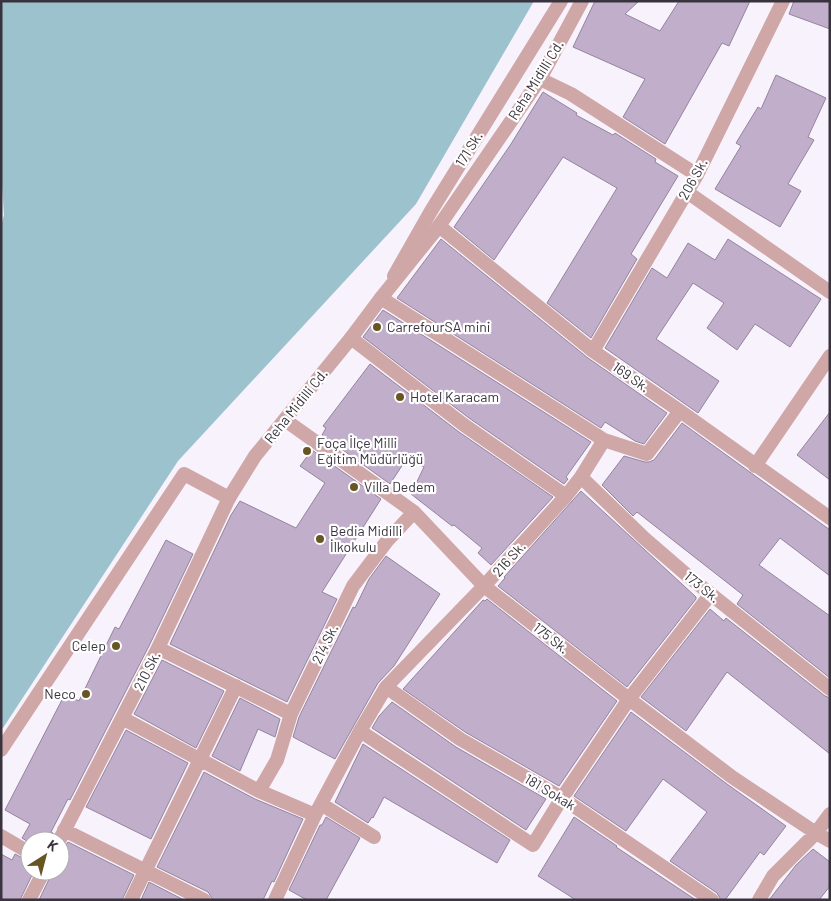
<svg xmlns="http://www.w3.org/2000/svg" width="831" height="901" font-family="Barlow,sans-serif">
  <rect width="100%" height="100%" fill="#f8f2fd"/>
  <!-- water -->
  <path fill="#9bc2cd" d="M 1,1 L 534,1 L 416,204 L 178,461 L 3,728 L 1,728 L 1,226 L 4,215 L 1,170 Z"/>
  <!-- building -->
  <path fill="#c0aeca" stroke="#94849d" d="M 595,1 L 639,1 L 625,14 L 660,31 L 679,1 L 750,1 L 729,46 L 722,43 L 665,144 L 623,117 L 645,79 L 573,47 Z
    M 794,1 L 830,1 L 830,29 L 789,14 Z
    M 776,75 L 826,98 L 808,137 L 814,140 L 788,184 L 801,191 L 780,227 L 715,189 L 741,146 L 736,143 L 758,107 L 761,109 Z
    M 543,92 L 577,113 L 576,115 L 613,135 L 615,133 L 656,159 L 655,162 L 678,176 L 631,254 L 637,259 L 591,338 L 547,303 L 617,188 L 563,157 L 494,260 L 454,227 L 511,144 Z
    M 441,239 L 588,358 L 667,413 L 644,444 L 635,441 L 605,422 L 601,428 L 397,298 Z
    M 728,239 L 821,299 L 790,347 L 755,324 L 737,350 L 707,328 L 724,303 L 693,283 L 656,339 L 719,381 L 698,413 L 605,348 L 652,268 L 667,278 L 688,243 L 715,260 Z
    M 383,310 L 591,442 L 566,477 L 568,479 L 564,484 L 469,418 L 363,337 Z
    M 370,364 L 459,432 L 553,497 L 491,565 L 478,553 L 482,548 L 454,525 L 452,526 L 411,494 L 424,467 L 407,458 L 390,484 L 322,435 L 326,428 L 323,426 Z
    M 830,412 L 830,480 L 797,455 Z
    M 682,423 L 830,530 L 830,576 L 780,538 L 759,565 L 830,616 L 830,678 L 737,604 L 743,595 L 637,512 L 633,516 L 602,485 L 624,456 L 645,462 L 649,462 L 654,460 Z
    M 312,450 L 381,499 L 322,592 L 337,599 L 287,702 L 170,644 L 231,515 L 240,501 L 296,528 L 325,483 L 300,466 Z
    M 581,491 L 696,597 L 696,599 L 627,687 L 498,586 L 505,578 L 504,577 Z
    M 166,540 L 193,554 L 150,644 L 70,800 L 68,799 L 51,832 L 53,833 L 50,841 L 30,841 L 30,843 L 22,838 L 30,824 L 5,810 L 65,694 L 79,701 L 115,627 L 119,629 Z
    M 386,556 L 440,594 L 394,666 L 378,683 L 335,759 L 293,737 L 299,717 L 353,607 L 355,608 L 369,579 Z
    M 487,599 L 617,701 L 559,786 L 465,732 L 403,689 L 483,600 L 485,601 Z
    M 710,609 L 724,621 L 726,618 L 825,696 L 830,698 L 830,754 L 727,672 L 686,731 L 641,697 Z
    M 162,660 L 224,691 L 196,748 L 134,714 Z
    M 240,698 L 280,719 L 275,737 L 258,729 L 240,771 L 212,756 Z
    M 392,702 L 456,747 L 546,799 L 526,830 L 372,728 L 379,716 Z
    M 631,712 L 727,784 L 786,826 L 764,855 L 760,852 L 725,900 L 721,900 L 717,893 L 670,861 L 707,812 L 663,779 L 626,831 L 574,796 Z
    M 126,730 L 188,763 L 151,839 L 86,807 Z
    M 363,744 L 510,840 L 497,863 L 384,797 L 373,818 L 372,817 L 368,823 L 335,802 Z
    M 204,772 L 255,799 L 303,819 L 274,882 L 272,881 L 263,900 L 213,900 L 208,892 L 157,867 Z
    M 326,817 L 360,838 L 326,900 L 307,900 L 289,890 L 320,825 L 322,825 Z
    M 574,817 L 617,846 L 616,847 L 696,900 L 576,900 L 538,876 Z
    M 68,842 L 134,875 L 122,900 L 39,900 L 53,871 L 60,871 L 60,850 L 64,848 Z
    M 813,849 L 830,862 L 830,886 L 819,900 L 769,900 L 796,865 Z
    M 1,854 L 12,860 L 15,854 L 30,862 L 30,871 L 34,871 L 20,900 L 1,900 Z
    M 149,882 L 184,900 L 141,900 Z"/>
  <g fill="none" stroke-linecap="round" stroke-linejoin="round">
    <!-- pedestrian -->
    <path stroke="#cfa7a7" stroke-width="14" d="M 394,276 L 431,211 L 561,1
      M 1,750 L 184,474 L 229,498"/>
    <!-- minor -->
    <path stroke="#cfa7a7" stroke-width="14" d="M 540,79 L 571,94 L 697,175
      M 687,192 L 830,292
      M 439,226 L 593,351 L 680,411 L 830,518
      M 351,338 L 464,425 L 566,496
      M 593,351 L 697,175 L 783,1
      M 285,420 L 414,512 L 484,586 L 629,699 L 732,777 L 816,833 L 830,841
      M 604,440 L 647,454 L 680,411
      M 755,466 L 830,356
      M 581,477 L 644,538 L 688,576 L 830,689
      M 158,648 L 291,714
      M 386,687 L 460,739 L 562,798 L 712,900
      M 122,718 L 259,791 L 315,815
      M 360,731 L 533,845 L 562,798 L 629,699 L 710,595
      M 259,791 L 277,760 L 291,714 L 353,586 L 387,541 L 414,512
      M 321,804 L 374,837
      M 64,830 L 204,900
      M 1,836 L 30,853
      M 59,841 L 158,648 L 229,498
      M 29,900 L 44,871
      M 131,900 L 236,686
      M 275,900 L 315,815 L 360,731 L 386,687 L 484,586 L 566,496 L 581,477 L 604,440 L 381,298
      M 759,900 L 773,876 L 816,833 L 830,814"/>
    <!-- tertiary -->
    <path stroke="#cfa7a7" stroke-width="14" d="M 229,498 L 255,456 L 351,338 L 381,298 L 439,226 L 540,79 L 582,1"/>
  </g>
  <!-- markers -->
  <g fill="#675523" stroke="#fff" stroke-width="2">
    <circle cx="377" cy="327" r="5"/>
    <circle cx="400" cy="397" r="5"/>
    <circle cx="307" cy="451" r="5"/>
    <circle cx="354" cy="487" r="5"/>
    <circle cx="320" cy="539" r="5"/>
    <circle cx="116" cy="646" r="5"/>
    <circle cx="86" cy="694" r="5"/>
  </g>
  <g text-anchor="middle" stroke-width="4.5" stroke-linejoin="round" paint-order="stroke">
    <!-- street labels -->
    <g font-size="14" fill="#39333e" stroke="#fff">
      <text transform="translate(536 80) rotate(-58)" y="5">Reha Midilli Cd.</text>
      <text transform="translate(469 149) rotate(-58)" y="5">171 Sk.</text>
      <text transform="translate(693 179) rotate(-61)" y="5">206 Sk.</text>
      <text transform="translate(631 377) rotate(35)" y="5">169 Sk.</text>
      <text transform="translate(296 406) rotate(-51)" y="5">Reha Midilli Cd.</text>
      <text transform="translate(509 559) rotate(-48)" y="5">216 Sk.</text>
      <text transform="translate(702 587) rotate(39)" y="5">173 Sk.</text>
      <text transform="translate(551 638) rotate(38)" y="5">175 Sk.</text>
      <text transform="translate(325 644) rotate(-64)" y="5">214 Sk.</text>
      <text transform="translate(147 671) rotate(-63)" y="5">210 Sk.</text>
      <text transform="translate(550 792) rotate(31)" y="5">181 Sokak</text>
    </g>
    <!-- poi labels -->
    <g font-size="14" fill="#39333e" stroke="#fff" text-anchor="start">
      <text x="387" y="332">CarrefourSA mini</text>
      <text x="410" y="402">Hotel Karacam</text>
      <text x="317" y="448">Foça İlçe Milli<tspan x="317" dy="16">Eğitim Müdürlüğü</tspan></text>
      <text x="364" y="492">Villa Dedem</text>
      <text x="330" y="536">Bedia Midilli<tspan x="330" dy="16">İlkokulu</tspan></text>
      <text x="106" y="651" text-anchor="end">Celep</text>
      <text x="76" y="699" text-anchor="end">Neco</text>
    </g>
  </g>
  <!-- border -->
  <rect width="831" height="901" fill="none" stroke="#39333e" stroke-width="5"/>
  <!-- north arrow -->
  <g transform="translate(45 856) rotate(36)"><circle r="24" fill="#ffffff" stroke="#b0adb2"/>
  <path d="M0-4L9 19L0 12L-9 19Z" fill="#675523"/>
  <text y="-8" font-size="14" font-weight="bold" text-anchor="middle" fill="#39333e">K</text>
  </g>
</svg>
